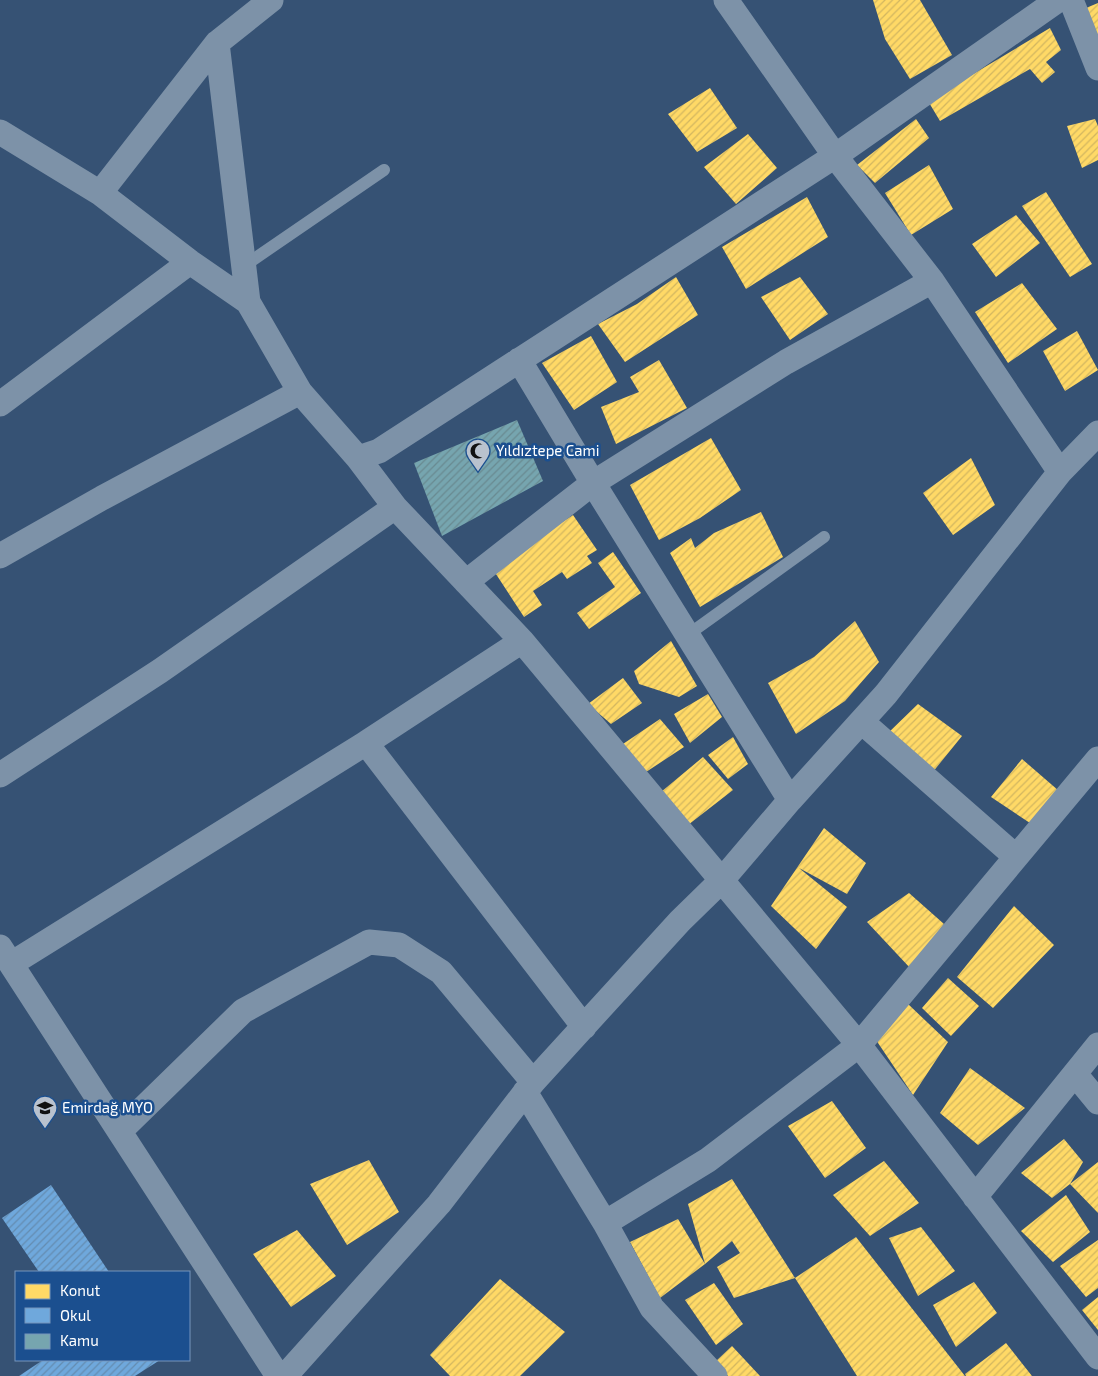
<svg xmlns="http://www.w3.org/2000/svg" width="1098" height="1376" font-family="'Exo 2',sans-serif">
  <defs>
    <pattern id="homes-hatch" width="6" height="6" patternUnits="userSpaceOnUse" patternTransform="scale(1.25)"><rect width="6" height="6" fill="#ffd966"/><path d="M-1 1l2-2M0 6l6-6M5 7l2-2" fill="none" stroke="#d2b660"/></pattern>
    <pattern id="schools-hatch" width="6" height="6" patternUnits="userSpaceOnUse" patternTransform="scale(1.25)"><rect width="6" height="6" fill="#6fa8dc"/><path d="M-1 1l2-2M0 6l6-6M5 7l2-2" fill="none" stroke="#648cb1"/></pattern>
    <pattern id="public-hatch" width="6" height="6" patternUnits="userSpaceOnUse" patternTransform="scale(1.25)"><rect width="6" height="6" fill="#76a5af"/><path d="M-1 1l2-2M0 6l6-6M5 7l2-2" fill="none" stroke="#698a91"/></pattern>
  </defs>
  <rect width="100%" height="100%" fill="#365274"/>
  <!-- homes -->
  <path fill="url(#homes-hatch)" d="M 873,0 L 920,0 L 952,55 L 910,79 L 885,39 Z
    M 1098,3 L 1098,37 L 1086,8 Z
    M 1050,28 L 1061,50 L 1046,62 L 1055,72 L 1042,83 L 1030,69 L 940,121 L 928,101 Z
    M 710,88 L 737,128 L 697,152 L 668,114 Z
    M 916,119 L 929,138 L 875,183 L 857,165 Z
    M 1095,119 L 1098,126 L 1098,160 L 1082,168 L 1067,126 Z
    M 748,134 L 777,168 L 736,204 L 704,167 Z
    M 929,165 L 953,209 L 911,235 L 885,193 Z
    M 1046,192 L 1092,264 L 1070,277 L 1022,206 Z
    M 807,197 L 828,237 L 746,289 L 722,247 Z
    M 1016,215 L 1040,243 L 996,277 L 972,244 Z
    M 676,277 L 698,315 L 625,362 L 598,324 L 637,304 Z
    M 800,277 L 828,314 L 790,340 L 761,297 Z
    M 1022,283 L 1057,329 L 1008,363 L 975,312 Z
    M 1077,331 L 1098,370 L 1065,391 L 1043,351 Z
    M 591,336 L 617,382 L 574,410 L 542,363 Z
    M 659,360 L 687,408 L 616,444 L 601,407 L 639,392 L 630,377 Z
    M 711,438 L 741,490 L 700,518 L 659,540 L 630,485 Z
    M 971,458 L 995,505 L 953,535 L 923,493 Z
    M 761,512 L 783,557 L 700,607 L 670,553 L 691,538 L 695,548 L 714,533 Z
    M 573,515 L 597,550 L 587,556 L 592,563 L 567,579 L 562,572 L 533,591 L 542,605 L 524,617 L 492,568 Z
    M 613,552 L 641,593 L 589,629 L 577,613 L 615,587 L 598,563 Z
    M 855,621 L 879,662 L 845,701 L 796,734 L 768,683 L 814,657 Z
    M 671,641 L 697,686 L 679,697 L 639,684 L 634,671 Z
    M 623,678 L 642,703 L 611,724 L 588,704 Z
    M 708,694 L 722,717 L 690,743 L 674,714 Z
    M 918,704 L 962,736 L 932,773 L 887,734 Z
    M 660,719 L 684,747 L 643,774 L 620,746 Z
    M 733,737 L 748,764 L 728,779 L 708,755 Z
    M 703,757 L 733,790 L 688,825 L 661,792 Z
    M 1022,759 L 1059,791 L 1033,825 L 991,797 Z
    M 824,828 L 866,863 L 847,894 L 799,868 L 847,907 L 816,949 L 771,906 Z
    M 909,893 L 944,924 L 911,969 L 867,922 Z
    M 1014,906 L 1054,945 L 993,1008 L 957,977 Z
    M 948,978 L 979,1006 L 951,1036 L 922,1008 Z
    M 908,1004 L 948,1042 L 913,1095 L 876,1040 Z
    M 970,1068 L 1025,1108 L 978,1145 L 940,1113 Z
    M 832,1101 L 866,1148 L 825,1178 L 788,1126 Z
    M 1064,1139 L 1083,1162 L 1070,1184 L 1098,1162 L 1098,1213 L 1070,1184 L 1052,1198 L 1021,1173 Z
    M 369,1160 L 399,1212 L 347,1245 L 310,1184 Z
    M 884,1161 L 919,1203 L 870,1236 L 833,1195 Z
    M 732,1179 L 795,1278 L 734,1298 L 717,1267 L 740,1253 L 732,1241 L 705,1264 L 688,1204 Z
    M 1066,1195 L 1090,1232 L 1053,1262 L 1021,1231 Z
    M 678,1219 L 705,1264 L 660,1298 L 630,1242 Z
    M 921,1227 L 955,1271 L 918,1296 L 889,1238 Z
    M 297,1230 L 336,1276 L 291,1307 L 253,1254 Z
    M 856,1237 L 965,1376 L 857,1376 L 795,1278 Z
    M 1098,1240 L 1098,1288 L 1086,1297 L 1060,1266 Z
    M 500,1279 L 565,1332 L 520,1376 L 450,1376 L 430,1355 Z
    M 974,1282 L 997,1313 L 956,1347 L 933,1305 Z
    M 714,1283 L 743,1324 L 716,1345 L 685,1300 Z
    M 1098,1297 L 1098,1330 L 1082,1310 Z
    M 1006,1343 L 1032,1376 L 966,1376 L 965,1374 Z
    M 732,1346 L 760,1376 L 728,1376 L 715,1362 Z"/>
  <!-- schools -->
  <path fill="url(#schools-hatch)" d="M 51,1185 L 109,1272 L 39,1272 L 2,1218 Z
    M 43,1360 L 160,1360 L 135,1376 L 19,1376 Z"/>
  <!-- public -->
  <path fill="url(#public-hatch)" d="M 517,420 L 543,481 L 442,536 L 414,463 Z"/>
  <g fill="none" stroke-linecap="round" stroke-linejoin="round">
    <!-- service -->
    <path stroke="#7d92a8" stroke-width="12" d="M 244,266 L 384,170
      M 689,634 L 824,537"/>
    <!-- minor -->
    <path stroke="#7d92a8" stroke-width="25" d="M 726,0 L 835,156 L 932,281 L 1060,472
      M 1071,0 L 1098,68
      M 217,43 L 248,302
      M 0,132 L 100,193 L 190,262 L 248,302 L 300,392 L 358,458 L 395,507 L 522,641 L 859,1045 L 1098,1357
      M 100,193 L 217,43 L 271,0
      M 519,360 L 593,483 L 790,800
      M 0,404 L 190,262
      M 358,458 L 379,451 L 835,156 L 1058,0
      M 0,556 L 102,498 L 300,392
      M 466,582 L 593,483 L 786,362 L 932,281
      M 862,722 L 1015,856
      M 366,743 L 584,1027
      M 0,775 L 160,671 L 395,507
      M 0,947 L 278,1376
      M 11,964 L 366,743 L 522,641
      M 1075,1074 L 1098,1102
      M 525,1092 L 605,1223 L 652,1308 L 715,1376
      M 120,1131 L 243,1011 L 369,942 L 399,945 L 441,972 L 533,1082
      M 975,1197 L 1098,1045
      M 605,1223 L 708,1160 L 859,1045 L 1098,759
      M 285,1376 L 439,1204 L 533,1082 L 680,921 L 722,880 L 790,800 L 886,694 L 1060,472 L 1098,433"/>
  </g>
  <!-- icons -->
  <defs>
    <symbol id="mosque-pin" viewBox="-11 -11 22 30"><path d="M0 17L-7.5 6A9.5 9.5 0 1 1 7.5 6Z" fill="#b9c2ce" stroke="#1b4f8f"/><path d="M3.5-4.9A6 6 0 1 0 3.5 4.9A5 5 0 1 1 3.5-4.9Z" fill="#111"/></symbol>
    <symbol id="university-pin" viewBox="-11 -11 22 30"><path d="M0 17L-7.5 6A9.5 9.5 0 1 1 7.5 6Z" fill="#b9c2ce" stroke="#1b4f8f"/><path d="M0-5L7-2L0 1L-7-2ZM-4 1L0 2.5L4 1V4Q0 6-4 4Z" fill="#111"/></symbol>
  </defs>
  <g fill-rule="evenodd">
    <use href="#mosque-pin" x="464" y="437" width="28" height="38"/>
    <use href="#university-pin" x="31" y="1094" width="28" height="38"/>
  </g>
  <g text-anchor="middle" stroke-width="5" stroke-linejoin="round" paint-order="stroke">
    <!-- poi labels -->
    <g font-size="15" fill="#fff" stroke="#1b4f8f" text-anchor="start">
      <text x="496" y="456">Yıldıztepe Cami</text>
      <text x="62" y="1113">Emirdağ MYO</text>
    </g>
  </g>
  <!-- legend -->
  <rect x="15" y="1271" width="175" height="90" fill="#1b4f8f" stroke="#7695bc"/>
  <rect x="25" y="1284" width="25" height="15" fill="#ffd966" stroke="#7695bc"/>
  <text x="60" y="1296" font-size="15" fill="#ffffff">Konut</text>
  <rect x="25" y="1308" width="25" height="15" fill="#6fa8dc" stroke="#7695bc"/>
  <text x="60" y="1321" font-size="15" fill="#ffffff">Okul</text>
  <rect x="25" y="1334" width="25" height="15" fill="#76a5af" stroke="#7695bc"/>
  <text x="60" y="1346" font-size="15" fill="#ffffff">Kamu</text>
</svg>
